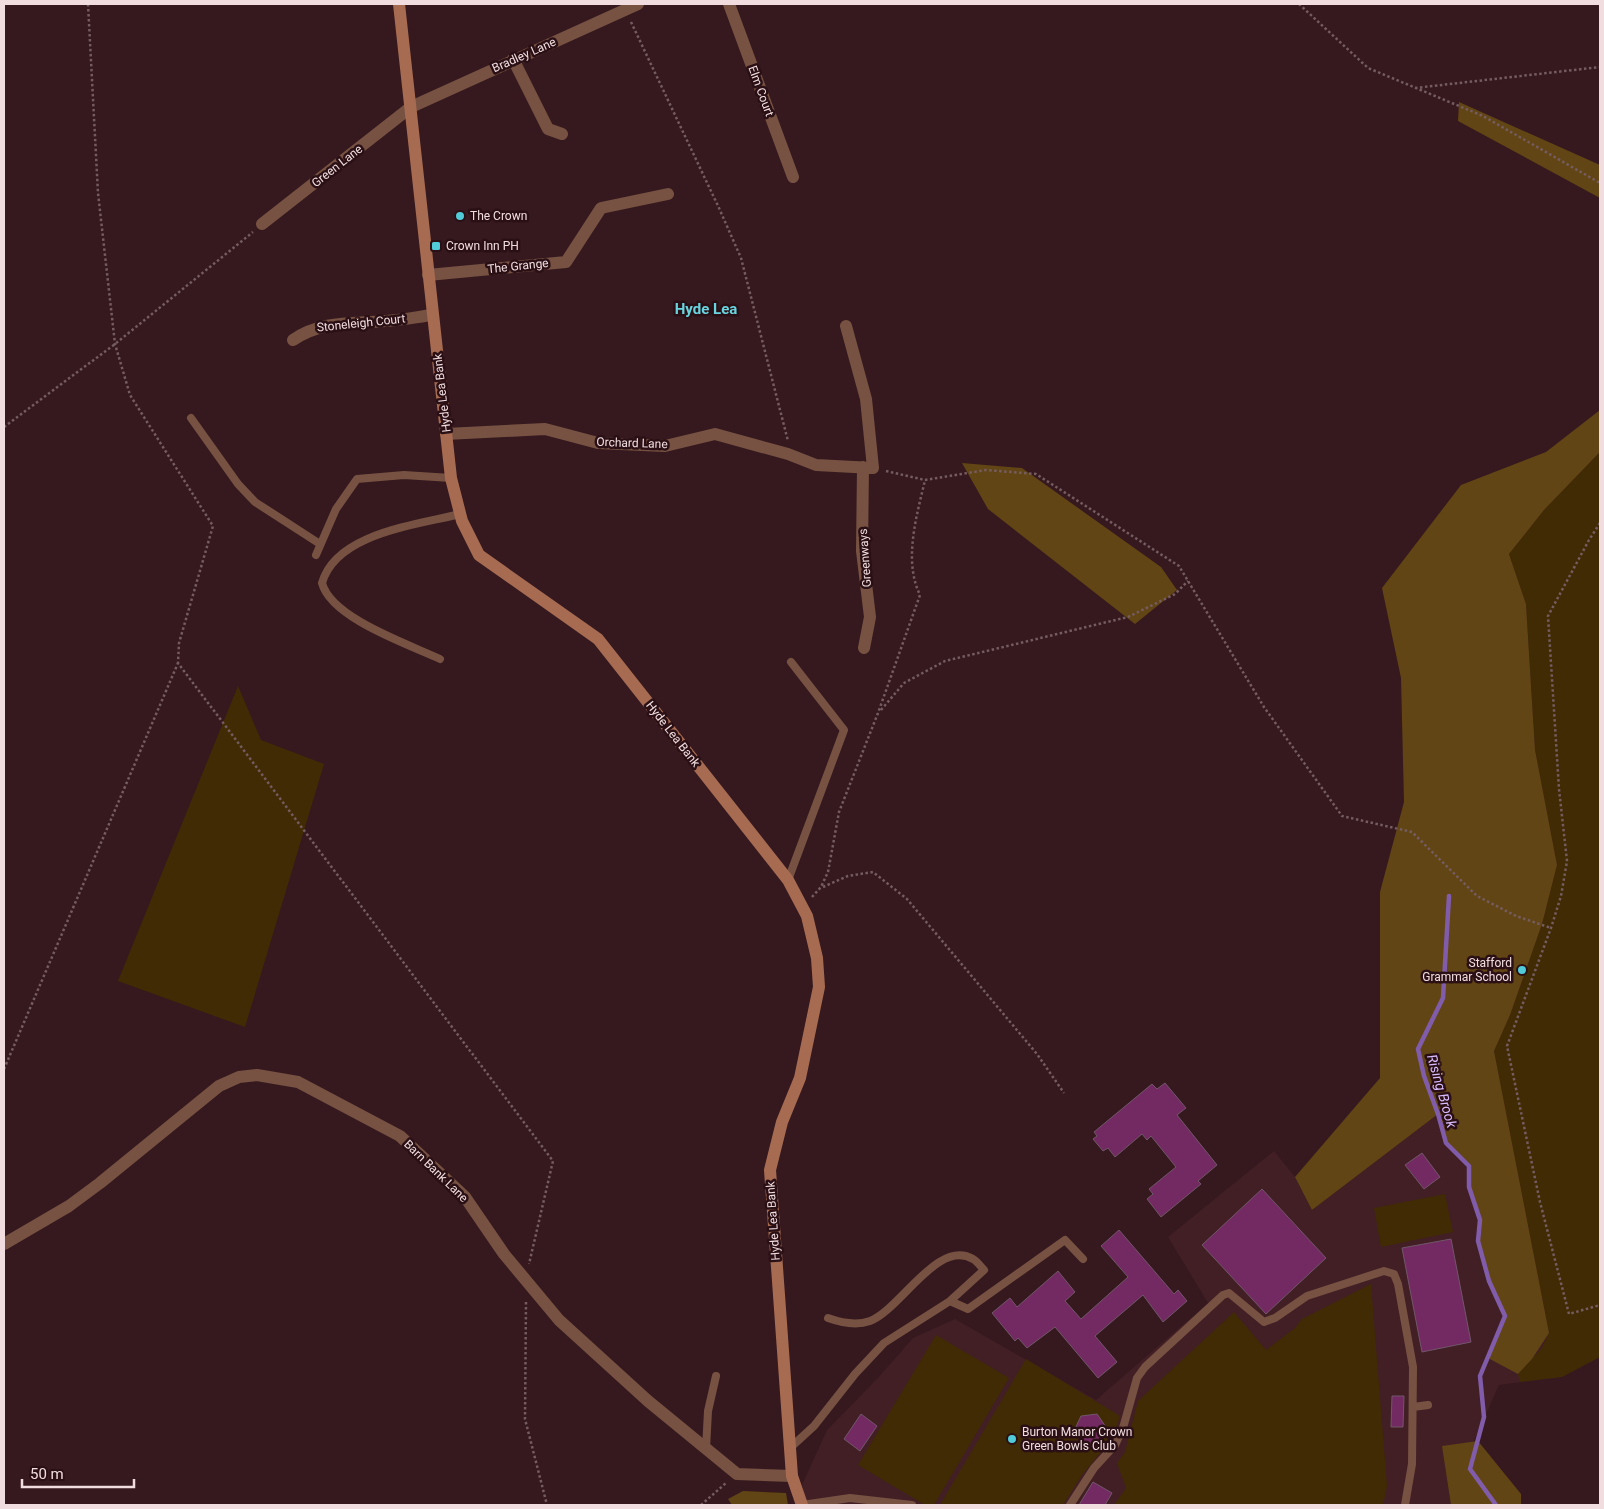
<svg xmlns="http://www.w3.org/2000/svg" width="1604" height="1509" font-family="Roboto,sans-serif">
  <rect width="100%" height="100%" fill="#35191e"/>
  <!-- built -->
  <path fill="#421f25" d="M 1600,452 L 1600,1357 L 1562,1377 L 1499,1385 L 1472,1445 L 1443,1447 L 1451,1505 L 806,1505 L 802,1485 L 827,1430 L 877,1379 L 913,1338 L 955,1319 L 1096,1400 L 1208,1303 L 1168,1237 L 1274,1151 L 1295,1177 L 1312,1210 L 1438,1114 Z"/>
  <!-- green -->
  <path fill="#412b04" d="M 1600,452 L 1600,1357 L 1562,1377 L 1520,1382 L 1518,1374 L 1542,1348 L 1549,1333 L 1494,1051 L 1510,1015 L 1542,924 L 1557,865 L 1535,750 L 1526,604 L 1509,554 L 1544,510 Z
    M 238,686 L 261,740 L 324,764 L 245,1027 L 118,981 Z
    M 1445,1194 L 1453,1232 L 1381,1247 L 1374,1208 Z
    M 1371,1284 L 1387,1486 L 1383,1505 L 1114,1505 L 1126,1488 L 1117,1463 L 1125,1452 L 1138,1401 L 1234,1312 L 1266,1350 L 1295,1328 L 1302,1319 Z
    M 936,1335 L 1009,1378 L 934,1505 L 925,1505 L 858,1465 Z
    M 1026,1359 L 1120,1416 L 1114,1436 L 1082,1475 L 1063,1505 L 940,1505 Z"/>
  <!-- forest -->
  <path fill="#624514" d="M 1459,102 L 1600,165 L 1600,198 L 1458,121 Z
    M 1600,410 L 1600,452 L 1544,510 L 1509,554 L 1526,604 L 1535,750 L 1557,865 L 1542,924 L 1510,1015 L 1494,1051 L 1549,1333 L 1532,1359 L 1518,1374 L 1488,1358 L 1505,1316 L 1489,1281 L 1478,1241 L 1480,1220 L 1469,1187 L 1469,1167 L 1446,1143 L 1438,1114 L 1312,1210 L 1295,1177 L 1380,1078 L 1380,892 L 1404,802 L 1401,678 L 1382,588 L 1461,485 L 1546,452 Z
    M 962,463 L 1022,468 L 1161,567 L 1177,590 L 1135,624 L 988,509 Z
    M 1478,1441 L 1521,1494 L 1521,1505 L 1451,1505 L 1442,1446 Z
    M 743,1491 L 786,1493 L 788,1505 L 732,1505 L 728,1499 Z"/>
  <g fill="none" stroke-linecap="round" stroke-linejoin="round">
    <!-- stream -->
    <path stroke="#815cab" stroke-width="4.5" d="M 1449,896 L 1443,998 L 1418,1049 L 1424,1076 L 1438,1114 L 1446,1143 L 1469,1166 L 1469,1187 L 1480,1220 L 1478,1241 L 1489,1281 L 1505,1316 L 1480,1376 L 1484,1417 L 1470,1469 L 1496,1505"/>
  </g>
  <!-- building -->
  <path fill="#732a63" stroke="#715669" d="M 1165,1083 L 1186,1108 L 1177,1115 L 1217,1165 L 1198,1181 L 1201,1184 L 1161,1217 L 1147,1199 L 1153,1194 L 1149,1189 L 1176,1167 L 1151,1136 L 1147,1140 L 1142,1134 L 1115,1157 L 1108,1148 L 1103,1151 L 1093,1139 L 1097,1136 L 1094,1132 L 1152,1084 L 1157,1089 Z
    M 1422,1153 L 1440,1177 L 1424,1189 L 1405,1165 Z
    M 1262,1189 L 1326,1258 L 1266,1314 L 1202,1245 Z
    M 1119,1230 L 1174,1294 L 1178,1290 L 1187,1301 L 1163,1322 L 1143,1295 L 1095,1336 L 1117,1362 L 1098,1378 L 1055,1327 L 1027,1348 L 1018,1338 L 1015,1341 L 992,1313 L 1010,1298 L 1017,1307 L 1058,1271 L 1075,1292 L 1065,1301 L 1081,1319 L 1128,1277 L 1101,1246 Z
    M 1451,1239 L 1471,1342 L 1422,1352 L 1402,1248 Z
    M 1392,1396 L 1404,1396 L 1403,1427 L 1391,1427 Z
    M 861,1414 L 877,1426 L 860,1451 L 844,1439 Z
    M 1097,1414 L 1106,1427 L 1099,1442 L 1083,1444 L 1074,1431 L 1081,1416 Z
    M 1093,1482 L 1112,1493 L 1105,1505 L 1079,1505 Z"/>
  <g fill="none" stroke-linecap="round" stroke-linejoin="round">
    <!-- path -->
    <path stroke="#755c60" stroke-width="2.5" stroke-dasharray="2.5 2.5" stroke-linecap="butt" d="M 88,4 L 98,193 L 115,344 L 130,395 L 213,526 L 179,643 L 178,663 L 553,1161 L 529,1264
      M 1299,4 L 1368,68 L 1483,116 L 1600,183
      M 631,22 L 719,208 L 741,258 L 788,441
      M 1415,88 L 1600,67
      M 4,427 L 115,344 L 253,232
      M 886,471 L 925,480 L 986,470 L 1036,474 L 1179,566 L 1264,707 L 1342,816 L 1412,832 L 1477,896 L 1516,916 L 1551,928
      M 1600,523 L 1589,540 L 1548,616 L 1559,789 L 1567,861 L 1561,896 L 1551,928 L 1507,1046 L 1540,1202 L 1569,1314 L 1600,1305
      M 881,710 L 904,683 L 945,661 L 1128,617 L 1175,594 L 1188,581
      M 823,887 L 848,876 L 873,872 L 907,899 L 1037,1054 L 1064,1093
      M 812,897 L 821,887 L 828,872 L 839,812 L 878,713 L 920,595 C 903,560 917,515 925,480
      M 4,1069 L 178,663
      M 526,1302 L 525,1419 L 547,1505
      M 701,1505 L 726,1483"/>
    <!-- lane -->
    <path stroke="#775242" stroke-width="8" d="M 191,418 L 238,484 L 255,502 L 320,544
      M 316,555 L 336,509 L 357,479 L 404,475 L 451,478
      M 440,659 C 408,644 331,618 322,583 C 336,533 417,525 460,514
      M 788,880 L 844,730 L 791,662
      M 950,1301 L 968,1309 L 1065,1240 L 1083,1259
      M 1413,1407 L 1428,1405
      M 790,1448 L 814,1426 L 855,1374 L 884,1343 L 950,1301 L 984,1270 C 981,1267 977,1261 973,1259 C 938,1238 901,1309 870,1321 C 856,1326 842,1323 828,1318
      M 706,1449 L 708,1411 L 716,1376
      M 802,1505 L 850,1498 L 912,1505
      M 1070,1505 L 1094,1468 L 1115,1445 L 1123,1428 L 1137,1378 L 1145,1367 L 1223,1295 L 1229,1293 L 1264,1322 L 1275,1318 L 1307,1296 L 1384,1271 L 1394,1274 L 1398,1284 L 1413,1367 L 1412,1464 L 1405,1505"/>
    <!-- street -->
    <path stroke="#775242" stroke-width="12" d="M 729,4 L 793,177
      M 513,59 L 548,129 L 562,134
      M 262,224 L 411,107 L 638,4
      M 428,275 L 566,262 L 601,208 L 668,194
      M 293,340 C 322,320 353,324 386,321 C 402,320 417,317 432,315
      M 446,434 L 545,429 L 598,443 L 665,446 L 715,434 L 788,454 L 816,465 L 873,468 L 866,399 L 846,326
      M 863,467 L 862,551 L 870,617 L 864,648
      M 4,1244 L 69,1206 L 100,1183 L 219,1086 L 239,1077 L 257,1075 L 298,1082 L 400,1136 L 465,1197 L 504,1254 L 559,1320 L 648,1401 L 737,1474 L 792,1476"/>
    <!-- secondary -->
    <path stroke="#a76b52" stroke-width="12" d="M 399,4 L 451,478 L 462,521 L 479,555 L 598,639 L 788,880 L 807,916 L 817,958 L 819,987 L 800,1078 L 782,1122 L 770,1170 L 792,1476 L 802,1505"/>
  </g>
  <!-- markers -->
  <g fill="#52cbd8" stroke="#2a1015" stroke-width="2">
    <circle cx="460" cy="216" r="5"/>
    <rect x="431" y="241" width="10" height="10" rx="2.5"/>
    <circle cx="1522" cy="970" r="5"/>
    <circle cx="1012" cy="1439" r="5"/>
  </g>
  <g text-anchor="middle" stroke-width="5" stroke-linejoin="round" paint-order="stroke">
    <!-- street labels -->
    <g font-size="12" fill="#f1dddf" stroke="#2a1015">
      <text transform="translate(524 55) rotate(-24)" y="4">Bradley Lane</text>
      <text transform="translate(761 91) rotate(70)" y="4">Elm Court</text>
      <text transform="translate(337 166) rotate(-38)" y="4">Green Lane</text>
      <text transform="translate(518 266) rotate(-6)" y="4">The Grange</text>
      <text transform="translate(361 323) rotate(-6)" y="4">Stoneleigh Court</text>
      <text transform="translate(442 393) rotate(-97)" y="4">Hyde Lea Bank</text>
      <text transform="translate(632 443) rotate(2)" y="4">Orchard Lane</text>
      <text transform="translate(865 558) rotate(-94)" y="4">Greenways</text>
      <text transform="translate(673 734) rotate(52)" y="4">Hyde Lea Bank</text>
      <text transform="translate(436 1171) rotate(44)" y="4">Barn Bank Lane</text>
      <text transform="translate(773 1221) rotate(-94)" y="4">Hyde Lea Bank</text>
    </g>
    <!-- poi labels -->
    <g font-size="12" fill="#f1dddf" stroke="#2a1015" text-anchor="start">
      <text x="470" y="220">The Crown</text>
      <text x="446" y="250">Crown Inn PH</text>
      <text x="1512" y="967" text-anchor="end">Stafford<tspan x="1512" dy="14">Grammar School</tspan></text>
      <text x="1022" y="1436">Burton Manor Crown<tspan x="1022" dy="14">Green Bowls Club</tspan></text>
    </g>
    <!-- water labels -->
    <g font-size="14" font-style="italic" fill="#d7bbfc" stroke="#2a1015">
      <text transform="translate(1442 1091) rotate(74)" y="5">Rising Brook</text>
    </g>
    <!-- quarter labels -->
    <g font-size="15" font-weight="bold" fill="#68d4df" stroke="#2a1015">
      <text x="706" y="314">Hyde Lea</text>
    </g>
  </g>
  <!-- border -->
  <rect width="1604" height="1509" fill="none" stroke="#f1dddf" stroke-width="10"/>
  <!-- scale -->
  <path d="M22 1479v8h112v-8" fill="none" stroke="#f1dddf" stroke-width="2.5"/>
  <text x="30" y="1479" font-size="15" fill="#f1dddf" stroke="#2a1015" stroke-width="4" paint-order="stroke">50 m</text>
</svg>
